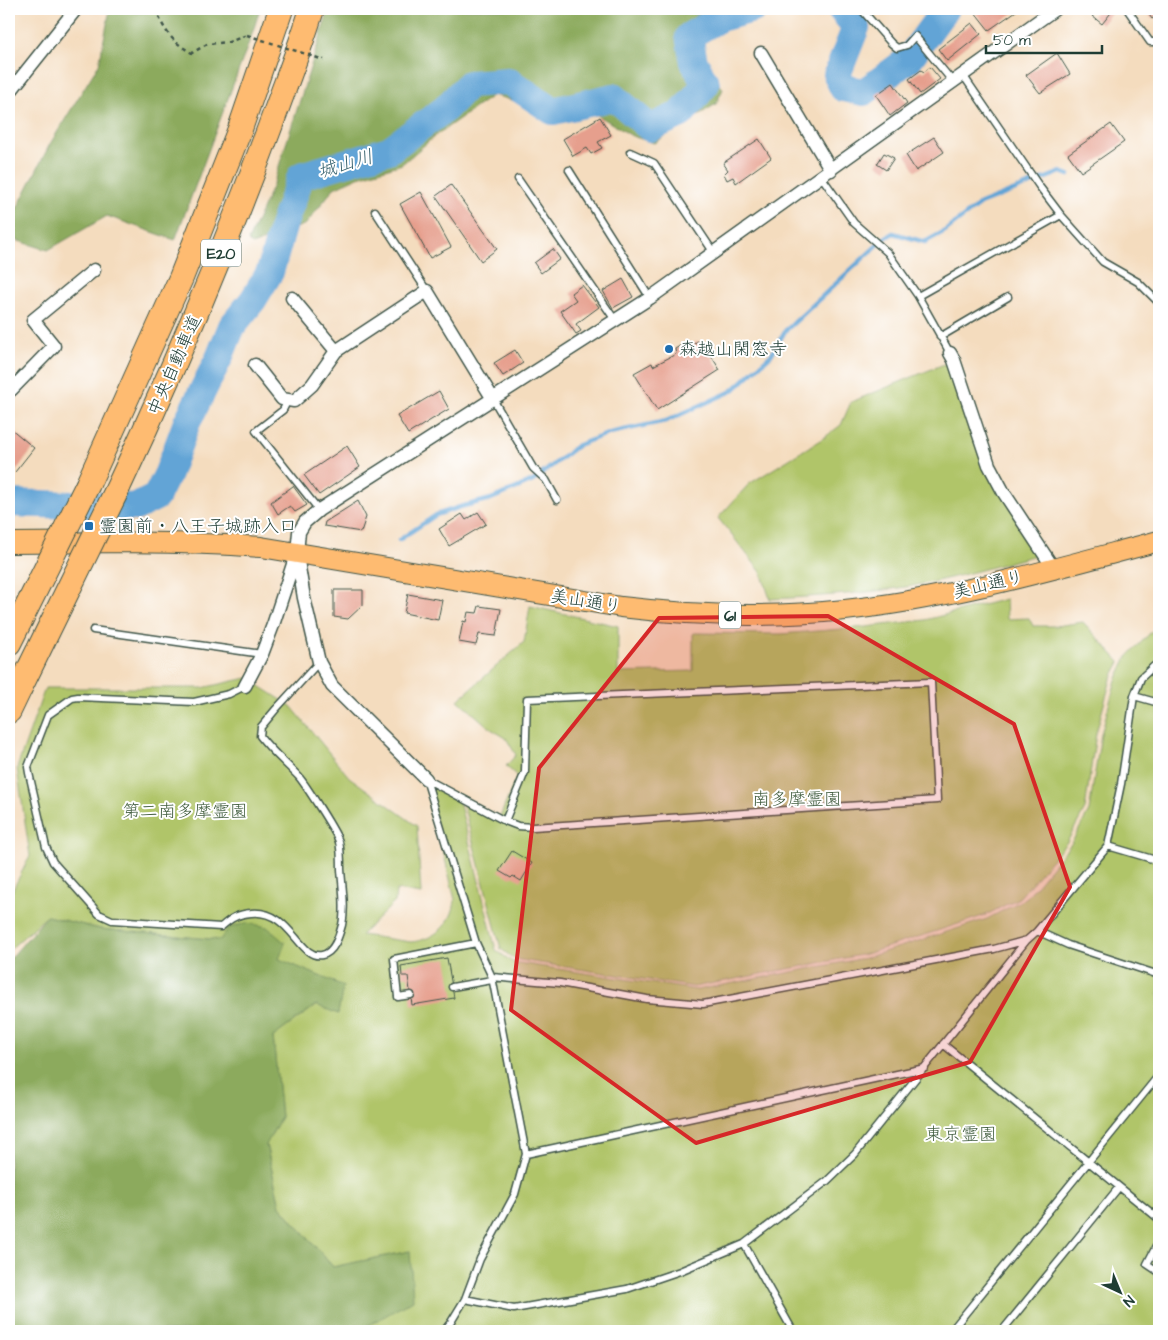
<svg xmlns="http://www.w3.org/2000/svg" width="1168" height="1340" font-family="'Architects Daughter','Klee One',sans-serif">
  <rect width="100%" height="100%" fill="#fff"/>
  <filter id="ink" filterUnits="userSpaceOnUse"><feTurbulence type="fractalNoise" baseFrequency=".02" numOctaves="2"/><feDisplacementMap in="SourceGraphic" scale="10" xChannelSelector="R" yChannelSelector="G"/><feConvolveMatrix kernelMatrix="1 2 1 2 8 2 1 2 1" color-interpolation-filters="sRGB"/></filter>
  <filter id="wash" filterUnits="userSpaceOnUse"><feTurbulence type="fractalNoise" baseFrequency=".0096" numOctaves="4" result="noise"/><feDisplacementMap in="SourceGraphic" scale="20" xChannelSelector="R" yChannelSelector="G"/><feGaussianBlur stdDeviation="1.12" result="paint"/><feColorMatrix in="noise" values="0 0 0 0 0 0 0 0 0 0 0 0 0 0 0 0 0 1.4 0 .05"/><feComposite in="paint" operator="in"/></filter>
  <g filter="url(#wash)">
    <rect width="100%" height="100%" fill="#f4dcbe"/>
    <!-- green -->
    <path fill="#b0c569" stroke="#68814e" d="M 954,360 L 989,465 L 1043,553 C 995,566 947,581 899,588 C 856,594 813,597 770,599 L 761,572 L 718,518 L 749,484 L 825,437 L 841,425 L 851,402 Z
      M 1006,599 L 1007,619 L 1029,618 L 1033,626 L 1056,626 L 1083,622 L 1120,662 L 1111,679 L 1096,733 L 1085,809 L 1067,842 L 1019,898 L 986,915 L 866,954 L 694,987 L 514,959 L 501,949 L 463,804 L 498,822 L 517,776 L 506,766 L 516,755 L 506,738 L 491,729 L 458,700 L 524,642 L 530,606 L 618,626 L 618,673 L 693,671 L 693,633 L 781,634 L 866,627 L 925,620 Z
      M 1159,624 L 1159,1331 L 362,1331 L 410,1251 L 333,1267 L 280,1206 L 266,1144 L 281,1117 L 273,1037 L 343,986 L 278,959 L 221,940 L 100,929 L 47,916 L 9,950 L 9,897 L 30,856 L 17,768 L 45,688 L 202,688 L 247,678 L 291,706 L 349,777 L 417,826 L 421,894 L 396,890 L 395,902 L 361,935 L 411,942 C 434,940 453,924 455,900 L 427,785 L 459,801 L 496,950 L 512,962 L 697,990 L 865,958 L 987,919 L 1026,898 L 1071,844 L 1089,811 L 1101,734 L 1116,680 L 1127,657 Z"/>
    <!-- forest -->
    <path fill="#8caa5d" stroke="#567448" d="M 110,9 L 131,9 L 136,13 L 157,10 L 158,9 L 260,9 L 251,37 L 175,240 L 107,216 L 48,250 L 9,238 L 9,224 L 50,144 L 99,64 Z
      M 329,9 L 709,9 L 694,17 L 699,54 L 723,89 L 716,104 L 654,143 L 632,136 L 596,114 L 570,116 L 493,95 L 435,136 L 402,164 L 358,177 L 334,188 L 306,224 L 252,245 L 248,241 L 273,185 Z
      M 47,916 L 100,929 L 220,940 L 228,928 L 247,923 L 267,927 L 285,943 L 279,959 L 343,986 L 338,1014 L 316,1005 L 273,1037 L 281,1117 L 266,1145 L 280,1206 L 333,1267 L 410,1251 L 413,1300 L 362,1329 L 362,1331 L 9,1331 L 9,960 Z"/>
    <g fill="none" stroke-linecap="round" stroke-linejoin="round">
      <!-- stream -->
      <path stroke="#62a4d6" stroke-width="4.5" d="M 9,50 L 13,58 L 9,67
        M 148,501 L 159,507
        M 399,540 L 436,515 L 460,507 L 491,499 L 533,481 L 578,445 L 610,433 L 666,421 L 732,391 L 771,355 L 785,331 L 885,238 L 893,233 L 925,242 L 945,231 L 980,204 L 1061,172 L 1069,175"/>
      <!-- river -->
      <path stroke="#62a4d6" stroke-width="28" d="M 841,9 L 856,27 L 837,75 L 843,88 L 864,92 L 909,59 L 945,9
        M 9,503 L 136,507 L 156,497 L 168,473 L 187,422 L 219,358 L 232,326 L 253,300 L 270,272 L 285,220 L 301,176 L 389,150 L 445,109 L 469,84 L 508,81 L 553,111 L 614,97 L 650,128 L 681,114 L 706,84 L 694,62 L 689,36 L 720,18 L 753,9"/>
    </g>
    <g id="blocks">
      <!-- building -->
      <path fill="#e69f8d" d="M 977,9 L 1019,9 L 989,30 L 974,11 Z
        M 1098,9 L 1114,9 L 1102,24 L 1092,16 Z
        M 1145,9 L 1159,9 L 1159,14 L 1152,19 Z
        M 972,23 L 981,34 L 947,61 L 938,49 Z
        M 1057,53 L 1070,74 L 1040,93 L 1026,75 Z
        M 930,67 L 940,79 L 920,94 L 909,79 L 921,70 L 924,72 Z
        M 893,83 L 907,103 L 890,116 L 876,95 Z
        M 600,117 L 611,135 L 598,142 L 602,148 L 591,154 L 587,148 L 573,156 L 563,139 Z
        M 1111,124 L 1124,142 L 1081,172 L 1068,154 Z
        M 934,137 L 944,152 L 916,171 L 906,155 Z
        M 759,139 L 771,158 L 736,183 L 733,177 L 727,180 L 724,174 L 728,170 L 723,163 Z
        M 884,153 L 894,158 L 886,170 L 877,164 Z
        M 451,185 L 497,249 L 481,261 L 436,196 Z
        M 421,192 L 451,247 L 430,258 L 400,204 Z
        M 553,249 L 560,259 L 541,273 L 534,263 Z
        M 623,279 L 633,297 L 613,308 L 603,291 Z
        M 582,285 L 599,307 L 576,324 L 581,331 L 576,334 L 560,311 L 576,300 L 571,293 Z
        M 698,341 L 702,347 L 705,346 L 720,370 L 657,410 L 634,373 L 652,363 L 653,366 L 676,354 L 675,349 L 686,342 L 690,346 Z
        M 515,350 L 523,363 L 503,376 L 494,363 Z
        M 439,391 L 449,409 L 408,434 L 397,416 Z
        M 9,427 L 34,448 L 15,472 L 9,466 Z
        M 347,446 L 360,467 L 319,495 L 304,475 Z
        M 293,486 L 307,505 L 295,512 L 290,506 L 278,514 L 271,502 Z
        M 358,501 L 366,517 L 361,532 L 324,526 L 325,522 Z
        M 478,512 L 486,524 L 449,546 L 439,529 L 462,514 L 466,520 Z
        M 334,590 L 363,590 L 363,605 L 348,619 L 334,617 Z
        M 408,594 L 442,600 L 438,620 L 404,613 Z
        M 479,606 L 501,609 L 496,636 L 479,634 L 476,645 L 459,642 L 463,621 L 466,622 L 468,612 L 477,613 Z
        M 512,851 L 532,863 L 521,881 L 513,876 L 511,878 L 499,871 Z
        M 447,958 L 454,998 L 412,1005 L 408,976 L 402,976 L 401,966 Z"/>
    </g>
  </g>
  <g filter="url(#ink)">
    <use href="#blocks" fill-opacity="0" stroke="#3f5549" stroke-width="1"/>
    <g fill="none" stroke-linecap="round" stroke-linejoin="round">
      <defs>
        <path id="service" d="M 861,9 L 891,43 L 897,48 L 907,45 L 915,36 L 953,82
          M 1127,9 L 1150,42 L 1159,42
          M 963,75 L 1039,186 L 1061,215 L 1103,262 L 1138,282 L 1159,303
          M 630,152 L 654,163 L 714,253
          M 569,170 L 650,298
          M 821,176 L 854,223 L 888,253 L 918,296 L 950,353
          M 518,179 L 615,320
          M 375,211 L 427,291
          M 918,296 L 1061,215
          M 940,337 L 1008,297
          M 493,399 L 533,468 L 546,480 L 557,500
          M 288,400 L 283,410 L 256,431 L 319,510
          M 93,630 L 262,654
          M 245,686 L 229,694 L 194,702 L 78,697 L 72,698 L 48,715 L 28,767 L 29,773 L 46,847 L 53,862 L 99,914 L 112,920 L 221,927 C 231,918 238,914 251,913 C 291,909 299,960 322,955 C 334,953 339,936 342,925 C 346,907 342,887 341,869 C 341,860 341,850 339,842 C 338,835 305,784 299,777 C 286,763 272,752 260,736 L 261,727 L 276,709 L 319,662
          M 1134,696 L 1159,703
          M 426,779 L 505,821 L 518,826 L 533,827 L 937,800 L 931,682 L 527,699 L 525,772 L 505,821
          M 426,779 L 476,943 L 492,977 L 526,1154 L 515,1194 L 480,1259 L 465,1299 L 451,1322 L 444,1331
          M 1108,846 L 1159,861
          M 1037,931 L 1068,945 L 1159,975
          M 492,977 L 560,983 L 647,999 L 703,1004 L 994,949 L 1027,940 L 1037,931 L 1108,846 L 1121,784 L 1134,696 L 1141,678 L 1154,666 L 1159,663
          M 452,987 L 492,980
          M 411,995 L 398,997 L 394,959 L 476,943
          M 943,1044 L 1159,1219
          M 526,1154 L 925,1068
          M 1159,1241 L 1147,1264 L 1159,1272
          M 744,1244 L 793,1331
          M 465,1299 L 514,1309 L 627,1289 L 680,1271 L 744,1244 L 827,1181 L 855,1154 L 1026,941
          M 951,1331 L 1159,1075
          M 1002,1331 L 1119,1187"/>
        <path id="minor" d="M 761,53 L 831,170
          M 9,93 L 76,9
          M 292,298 L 336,351
          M 950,353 L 954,360 L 989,465 L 1004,493 L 1054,569
          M 255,365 L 282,399 L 294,401 L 312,385 L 336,351 L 427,291 L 493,399
          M 9,388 L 11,390 L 54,346 L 33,320 L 94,270
          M 297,555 L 304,598 L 319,662 L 332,686 L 426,779
          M 245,686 L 262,654 L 273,625 L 297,552 L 299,532 L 305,522 L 319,510 L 650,298 L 1055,9"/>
        <path id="primary" d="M 9,543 C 93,542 177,541 261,547 L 621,607 C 696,616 770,618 845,610 C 951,599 1056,568 1159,541"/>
        <path id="motorway" d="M 88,484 L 181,278 L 240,129 L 281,9
          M 116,492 C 175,367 229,239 277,108 C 289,75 302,42 312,9
          M 9,643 L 20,621
          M 9,711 L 19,690"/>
      </defs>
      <!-- service casing -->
      <use href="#service" stroke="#3f5549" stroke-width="9"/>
      <!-- minor casing -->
      <use href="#minor" stroke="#3f5549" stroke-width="15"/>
      <!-- primary casing -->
      <use href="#primary" stroke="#3f5549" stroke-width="22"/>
      <!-- motorway casing -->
      <use href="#motorway" stroke="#3f5549" stroke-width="26"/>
      <!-- path -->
      <path stroke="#3f5549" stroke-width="2.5" stroke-dasharray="4 4" stroke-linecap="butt" d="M 156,9 C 164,31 171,41 192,53 L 207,44 L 229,42 L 247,35"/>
      <!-- service -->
      <use href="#service" stroke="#fff" stroke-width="6"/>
      <!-- minor -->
      <use href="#minor" stroke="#fff" stroke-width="12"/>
      <!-- primary -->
      <use href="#primary" stroke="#febb71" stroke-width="20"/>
      <!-- motorway -->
      <use href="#motorway" stroke="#febb71" stroke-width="24"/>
      <defs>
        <path id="motorway-bridge" d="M 20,621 L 88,484
          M 19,690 L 116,492"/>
      </defs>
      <!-- motorway-bridge casing -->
      <use href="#motorway-bridge" stroke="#3f5549" stroke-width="26" stroke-linecap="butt"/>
      <!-- path-bridge -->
      <path stroke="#3f5549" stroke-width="2.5" stroke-dasharray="4 4" stroke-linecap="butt" d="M 247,35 L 324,60"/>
      <!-- motorway-bridge -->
      <use href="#motorway-bridge" stroke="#febb71" stroke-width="24"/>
    </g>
  </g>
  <!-- marked area -->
  <path fill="#d62828" fill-opacity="0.2" stroke="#d62828" stroke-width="4" stroke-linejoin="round" d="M 828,616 L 1014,724 L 1070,887 L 970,1062 L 696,1143 L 511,1010 L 539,768 L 659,618 Z"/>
  <!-- markers -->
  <g fill="#1f6fb2" stroke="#fff" stroke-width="2">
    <circle cx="669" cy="349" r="5"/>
    <rect x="84" y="521" width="10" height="10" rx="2.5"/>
  </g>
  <g text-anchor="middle" stroke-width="4" stroke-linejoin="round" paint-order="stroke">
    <!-- shield labels -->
    <g fill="#fff" stroke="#627771" stroke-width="1">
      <rect x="201" y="239.5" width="40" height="27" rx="4"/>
      <rect x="719" y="601.5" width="22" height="27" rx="4"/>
    </g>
    <g font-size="16" font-weight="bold" fill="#1f3d34">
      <text x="221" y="259">E20</text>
      <text x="730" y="621">61</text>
    </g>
    <!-- poi labels -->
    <g font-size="18" fill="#1f3d34" stroke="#fff" text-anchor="start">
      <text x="679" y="355">森越山閑窓寺</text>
      <text x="99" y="532">霊園前・八王子城跡入口</text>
    </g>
    <!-- street labels -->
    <g font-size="18" fill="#1f3d34" stroke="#fff">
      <text transform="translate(174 365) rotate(-66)" y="6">中央自動車道</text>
      <text transform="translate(988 584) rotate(-13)" y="6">美山通り</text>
      <text transform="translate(586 601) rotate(9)" y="6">美山通り</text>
    </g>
    <!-- park labels -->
    <g font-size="18" fill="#435f41" stroke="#fff">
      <text x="797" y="805">南多摩霊園</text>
      <text x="185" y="817">第二南多摩霊園</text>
      <text x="961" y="1140">東京霊園</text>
    </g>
    <!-- water labels -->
    <g font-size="19" font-style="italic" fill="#36616d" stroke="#fff">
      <text transform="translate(345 163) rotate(-17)" y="7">城山川</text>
    </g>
  </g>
  <!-- margin -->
  <rect width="1168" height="1340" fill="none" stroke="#fff" stroke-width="30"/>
  <!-- north arrow -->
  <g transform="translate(1120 1292) rotate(136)" stroke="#ffffff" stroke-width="4" paint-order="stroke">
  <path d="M0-4L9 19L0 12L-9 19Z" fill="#1f3d34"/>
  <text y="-8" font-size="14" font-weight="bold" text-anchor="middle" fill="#1f3d34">N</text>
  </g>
  <!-- scale -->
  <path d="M986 45v8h116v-8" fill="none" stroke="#1f3d34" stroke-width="2.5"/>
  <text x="993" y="45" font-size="15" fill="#1f3d34" stroke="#ffffff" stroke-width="4" paint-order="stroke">50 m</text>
</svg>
